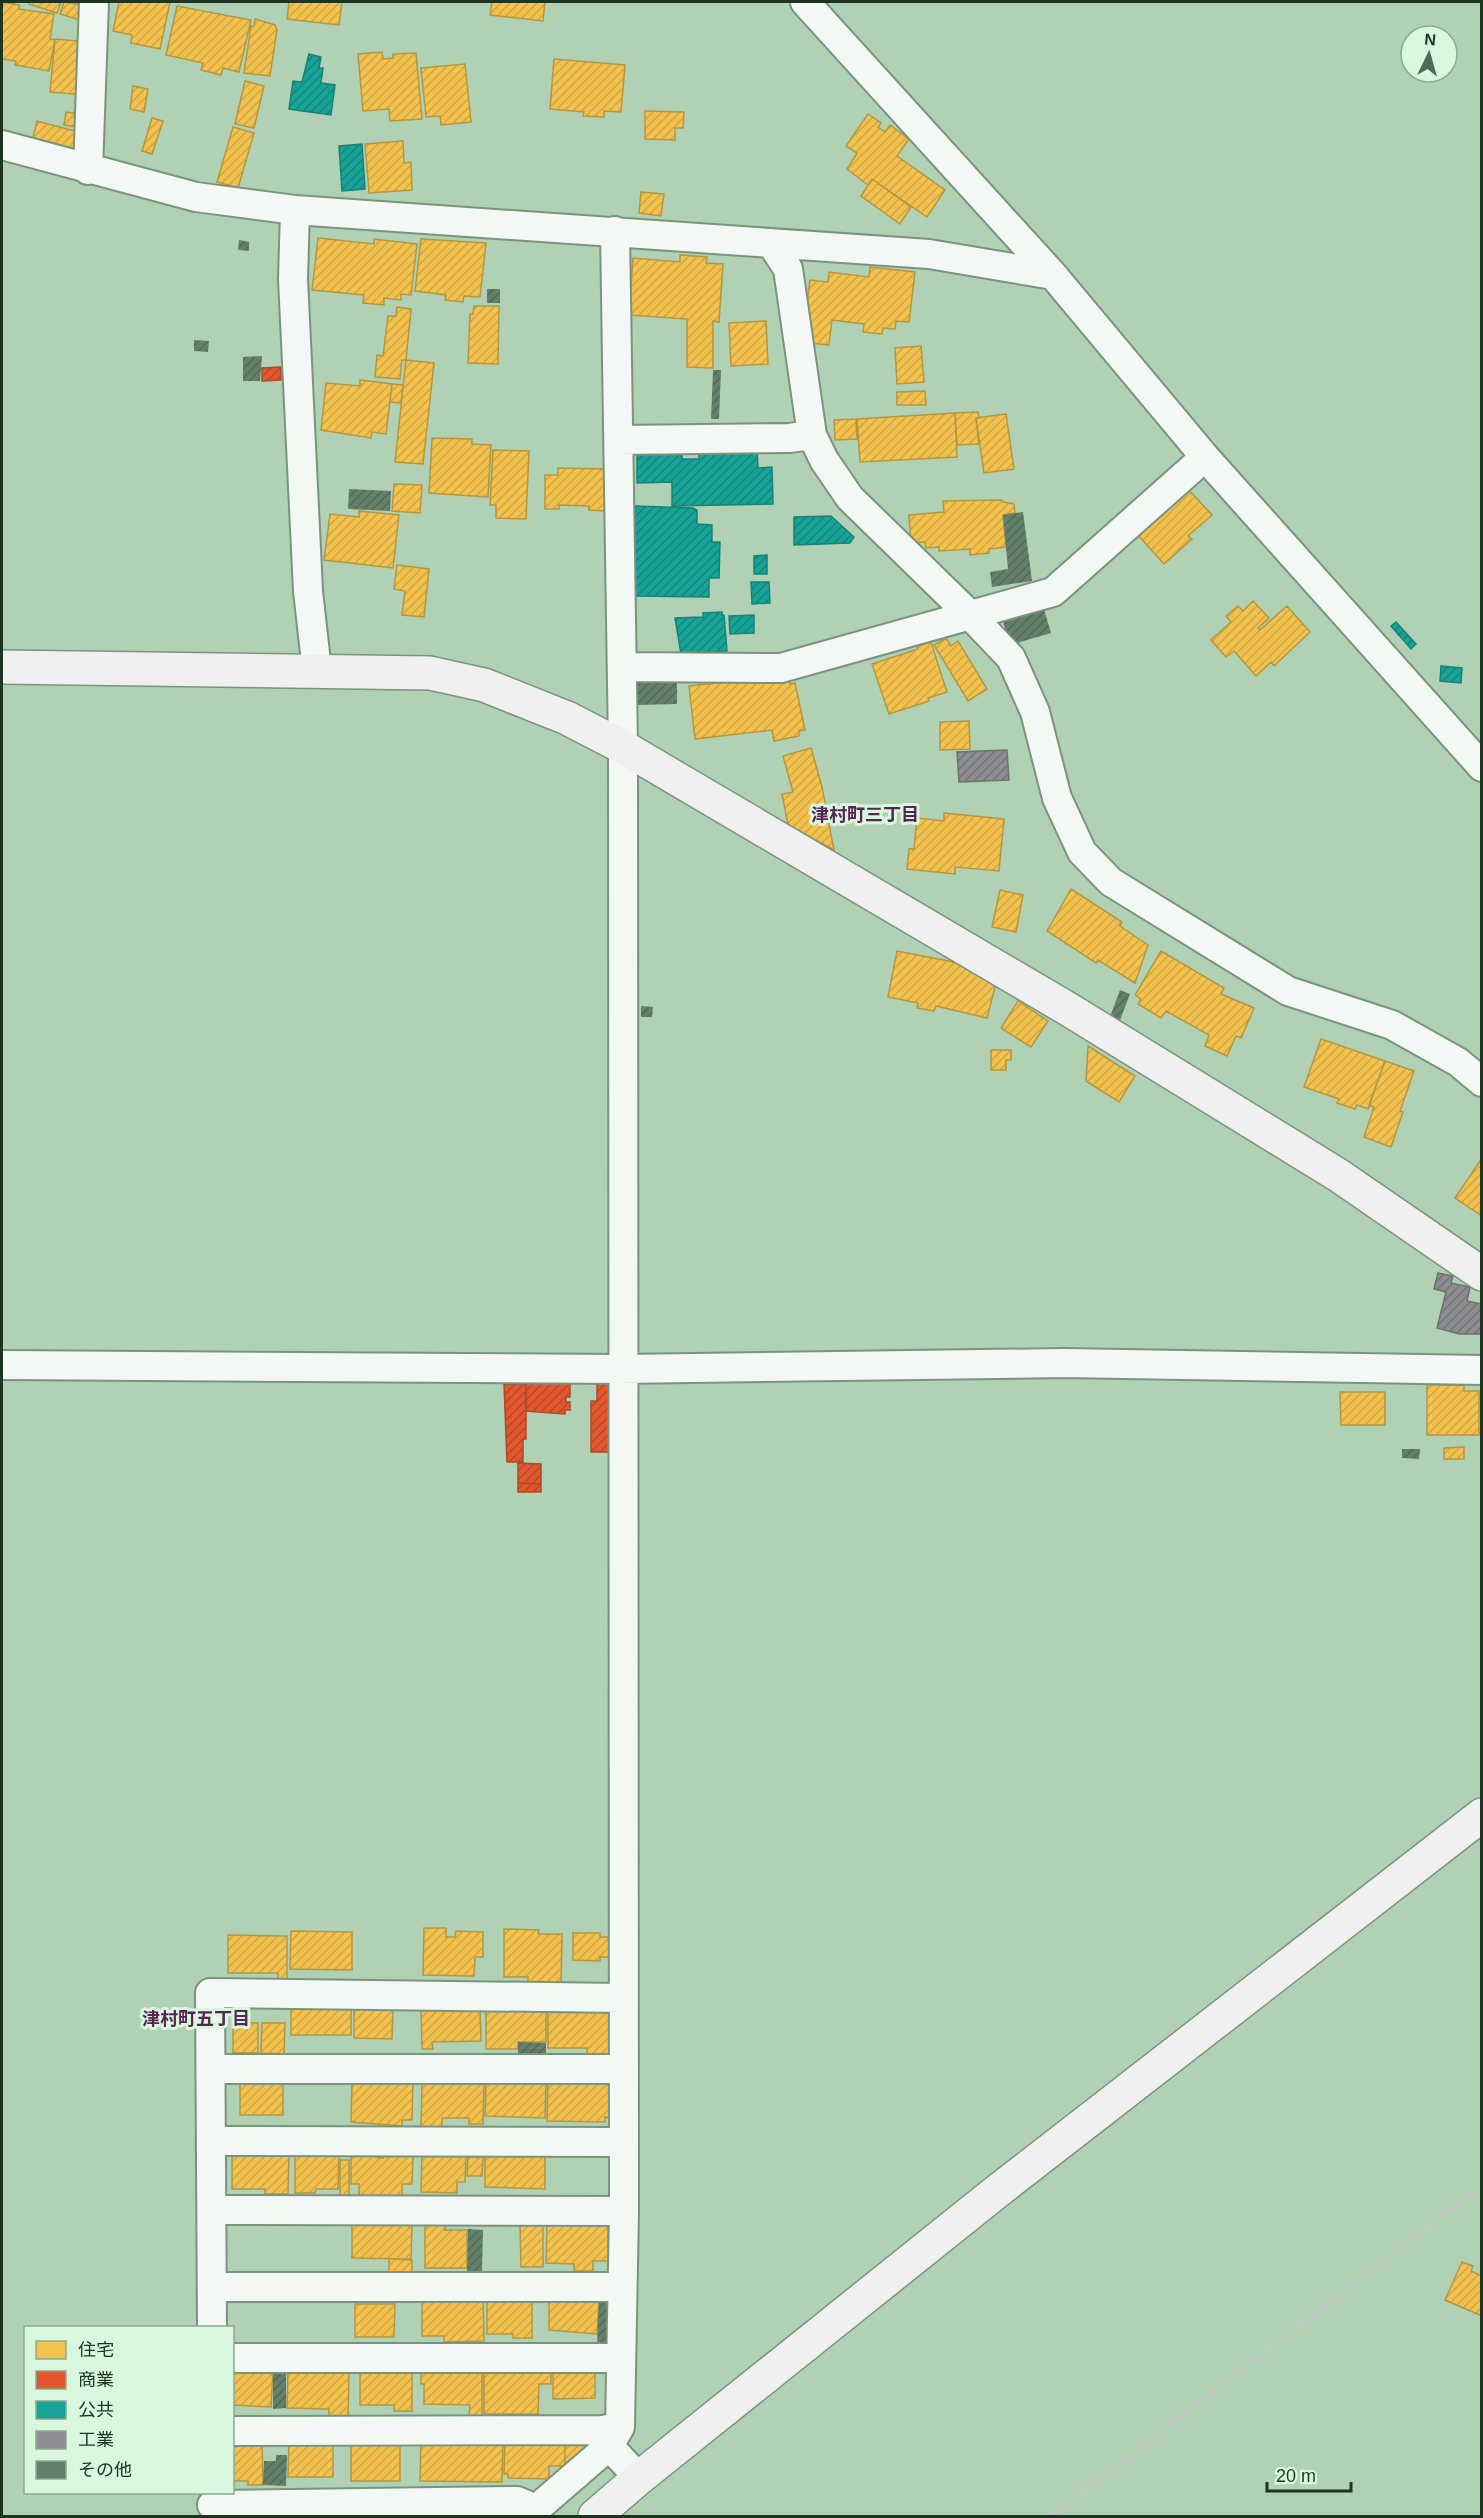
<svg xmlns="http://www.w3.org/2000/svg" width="1483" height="2518" font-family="Helvetica,'Noto Sans JP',sans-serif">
  <defs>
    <pattern id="homes-hatch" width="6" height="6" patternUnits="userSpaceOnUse" patternTransform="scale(1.5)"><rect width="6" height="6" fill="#f2c14e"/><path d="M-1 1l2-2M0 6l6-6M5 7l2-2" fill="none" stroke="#cfa644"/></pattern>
    <pattern id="shops-hatch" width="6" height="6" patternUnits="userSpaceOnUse" patternTransform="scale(1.5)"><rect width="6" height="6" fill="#e4572e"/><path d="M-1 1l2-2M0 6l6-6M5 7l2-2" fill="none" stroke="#b84927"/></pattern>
    <pattern id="public-hatch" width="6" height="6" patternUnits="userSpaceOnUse" patternTransform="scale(1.5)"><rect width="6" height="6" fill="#17a398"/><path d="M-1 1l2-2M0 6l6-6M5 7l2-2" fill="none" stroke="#14867c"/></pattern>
    <pattern id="industry-hatch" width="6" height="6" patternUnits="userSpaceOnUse" patternTransform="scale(1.5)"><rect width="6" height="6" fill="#8d8d92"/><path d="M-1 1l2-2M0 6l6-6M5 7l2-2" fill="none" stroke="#727477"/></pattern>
    <pattern id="building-hatch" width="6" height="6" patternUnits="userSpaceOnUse" patternTransform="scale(1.5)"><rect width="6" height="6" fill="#65806a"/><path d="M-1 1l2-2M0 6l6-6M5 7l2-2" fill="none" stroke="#526a57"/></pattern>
  </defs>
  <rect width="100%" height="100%" fill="#b0d1b4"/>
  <!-- homes -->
  <path fill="url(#homes-hatch)" stroke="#b29740" stroke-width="1.5" d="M 2,2 L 19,5 L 19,9 L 54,14 L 50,39 L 55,40 L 49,71 L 15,65 L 16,61 L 2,59 Z
    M 30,2 L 61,2 L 57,13 L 29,4 Z
    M 64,2 L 89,6 L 84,21 L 60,14 Z
    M 119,2 L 170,2 L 160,49 L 131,43 L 132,35 L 113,31 Z
    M 289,2 L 342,2 L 339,25 L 287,19 Z
    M 492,2 L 545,2 L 543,21 L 490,15 Z
    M 177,6 L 251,20 L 239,72 L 223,68 L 221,75 L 201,70 L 203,63 L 166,55 Z
    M 255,19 L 275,25 L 277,29 L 270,76 L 244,73 L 251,26 L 254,26 Z
    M 55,39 L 89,42 L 85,95 L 50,92 Z
    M 382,52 L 383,59 L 393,58 L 393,54 L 416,53 L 422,119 L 390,121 L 389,109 L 363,111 L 358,54 Z
    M 554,59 L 625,65 L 621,112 L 604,111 L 604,117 L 583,116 L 584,112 L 550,109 Z
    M 465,64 L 471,122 L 441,125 L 440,116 L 426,117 L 421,68 Z
    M 245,81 L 264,86 L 254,128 L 235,124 Z
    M 133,86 L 148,89 L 144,112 L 130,109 Z
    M 645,111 L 684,112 L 683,128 L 675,128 L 675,140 L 645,139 Z
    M 66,112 L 78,114 L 77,127 L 64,125 Z
    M 868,114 L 881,123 L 878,127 L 885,132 L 890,125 L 909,139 L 897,156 L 945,190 L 927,217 L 872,179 L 868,185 L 847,169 L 857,153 L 846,146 Z
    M 152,118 L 163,121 L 152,154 L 142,151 Z
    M 37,121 L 82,133 L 76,158 L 31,147 Z
    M 233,127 L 254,133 L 238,188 L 217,182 Z
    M 403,141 L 404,163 L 411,162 L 412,190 L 369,193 L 365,144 Z
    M 872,179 L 911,207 L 900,224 L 861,196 Z
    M 641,192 L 664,194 L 661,216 L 639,213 Z
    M 318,238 L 374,244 L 374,239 L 417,244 L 411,295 L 401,294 L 401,300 L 384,298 L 384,305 L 363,303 L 364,295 L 312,290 Z
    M 421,239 L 486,243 L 480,297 L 464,296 L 463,302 L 445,300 L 446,295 L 415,291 Z
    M 680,255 L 707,257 L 706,263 L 723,264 L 719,322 L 713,321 L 713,368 L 687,367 L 687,319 L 629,315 L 633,258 L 680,262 Z
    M 870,267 L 915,272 L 909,322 L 896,321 L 895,329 L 883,328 L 882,334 L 863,332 L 864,324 L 832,320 L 829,345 L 809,343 L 811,323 L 807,322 L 806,310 L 810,280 L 828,282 L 829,272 L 869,277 Z
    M 474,306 L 499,306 L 498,364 L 468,363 L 470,314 L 473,314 Z
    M 397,307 L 411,309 L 406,360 L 402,360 L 400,379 L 375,377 L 377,355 L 383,356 L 388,316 L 396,316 Z
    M 766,321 L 768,364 L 731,366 L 729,323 Z
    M 921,346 L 924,382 L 897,384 L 895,348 Z
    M 406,360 L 434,363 L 423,464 L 395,462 Z
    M 360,380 L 392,384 L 386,434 L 372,432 L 371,438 L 321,430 L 326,383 L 360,386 Z
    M 392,384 L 403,385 L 401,403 L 390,402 Z
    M 925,391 L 926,405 L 897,405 L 897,392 Z
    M 978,412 L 979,418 L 976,418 L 979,444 L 957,445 L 955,413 Z
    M 955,413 L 957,457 L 860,462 L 857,419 Z
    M 1006,414 L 1014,469 L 984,473 L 976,418 Z
    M 856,419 L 857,439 L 835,440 L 834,420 Z
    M 432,438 L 472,439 L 472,444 L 491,445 L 488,497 L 429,493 Z
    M 493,450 L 529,451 L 526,519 L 496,518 L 496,505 L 490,505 Z
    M 558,468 L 606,469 L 605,511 L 589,510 L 589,506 L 559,505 L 559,509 L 545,509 L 545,475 L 558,475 Z
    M 394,484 L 422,485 L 420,513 L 392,511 Z
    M 1188,489 L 1212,515 L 1188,536 L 1192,539 L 1164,564 L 1137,534 Z
    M 1002,500 L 1003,502 L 1014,504 L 1015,513 L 1003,515 L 1006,547 L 989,549 L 989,553 L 970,555 L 970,549 L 939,551 L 939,547 L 926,548 L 925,542 L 911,543 L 909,515 L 944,512 L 943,501 Z
    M 359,511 L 399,515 L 393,568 L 324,560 L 330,514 L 359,517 Z
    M 397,565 L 429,569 L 424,617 L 402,615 L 405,591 L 394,589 Z
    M 1253,601 L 1269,618 L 1258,628 L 1260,630 L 1287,606 L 1310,632 L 1274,666 L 1271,662 L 1256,676 L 1234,651 L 1226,657 L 1211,640 L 1231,622 L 1226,616 L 1238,606 L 1243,611 Z
    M 946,638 L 951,646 L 958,641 L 987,689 L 968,701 L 934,645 Z
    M 931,642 L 947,692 L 928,698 L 929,701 L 889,714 L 872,664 L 918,649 L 917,646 Z
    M 789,678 L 790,684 L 795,683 L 805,730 L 799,731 L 799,736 L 774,741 L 772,730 L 695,739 L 689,686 L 753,679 L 754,683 L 763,683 Z
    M 969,721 L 970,749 L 940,750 L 940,722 Z
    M 811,748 L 822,787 L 834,850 L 788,825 L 782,794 L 793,792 L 783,756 Z
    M 944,813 L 1004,819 L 999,871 L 955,867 L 955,874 L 907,869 L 909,849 L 914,849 L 917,818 L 944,821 Z
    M 1071,889 L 1122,922 L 1120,926 L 1148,945 L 1135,983 L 1098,960 L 1096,963 L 1047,931 Z
    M 1000,890 L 1023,895 L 1016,932 L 992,927 Z
    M 897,951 L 959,963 L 996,983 L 987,1018 L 936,1006 L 934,1011 L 917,1008 L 918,1003 L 888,997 Z
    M 1161,951 L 1224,988 L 1221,994 L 1254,1008 L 1241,1038 L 1236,1036 L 1227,1056 L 1205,1046 L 1209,1035 L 1166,1011 L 1161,1018 L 1138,1004 L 1141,999 L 1135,995 Z
    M 1018,1001 L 1048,1021 L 1031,1047 L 1001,1028 Z
    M 1321,1039 L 1385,1061 L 1368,1109 L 1357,1105 L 1355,1109 L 1337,1103 L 1339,1099 L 1304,1087 Z
    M 1088,1046 L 1135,1076 L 1119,1102 L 1086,1081 Z
    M 991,1050 L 1011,1050 L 1011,1060 L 1006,1060 L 1006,1070 L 991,1070 Z
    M 1385,1061 L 1414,1071 L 1400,1111 L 1403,1112 L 1391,1147 L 1364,1137 L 1374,1107 L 1369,1105 Z
    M 1482,1158 L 1482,1216 L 1455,1198 Z
    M 1427,1385 L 1464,1385 L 1464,1391 L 1479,1391 L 1479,1435 L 1427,1435 Z
    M 1340,1392 L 1385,1392 L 1385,1425 L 1341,1425 Z
    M 1464,1447 L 1464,1459 L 1444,1459 L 1444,1448 Z
    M 424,1928 L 446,1928 L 446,1937 L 455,1937 L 456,1931 L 483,1932 L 483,1957 L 475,1957 L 474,1976 L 423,1975 Z
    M 504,1929 L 539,1930 L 538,1934 L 562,1934 L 561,1986 L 528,1986 L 528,1977 L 504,1977 Z
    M 291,1931 L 352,1932 L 352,1970 L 290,1969 Z
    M 573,1933 L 600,1933 L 600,1937 L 609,1937 L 609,1957 L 600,1957 L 600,1961 L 573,1960 Z
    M 228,1935 L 287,1936 L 287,1984 L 278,1984 L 278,1973 L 228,1973 Z
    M 291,2006 L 351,2007 L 351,2035 L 291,2035 Z
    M 354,2006 L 393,2007 L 392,2039 L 354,2038 Z
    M 421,2007 L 480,2009 L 481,2041 L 432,2042 L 433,2049 L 422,2049 Z
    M 486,2008 L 546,2008 L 546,2042 L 518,2042 L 518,2049 L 486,2049 Z
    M 548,2008 L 611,2012 L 610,2054 L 608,2059 L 587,2059 L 587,2048 L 548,2048 Z
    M 233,2022 L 258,2023 L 258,2053 L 233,2053 Z
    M 262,2023 L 285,2023 L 284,2054 L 261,2053 Z
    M 352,2080 L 413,2080 L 412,2120 L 402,2120 L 402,2126 L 351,2122 Z
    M 486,2080 L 546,2081 L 545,2118 L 485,2116 Z
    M 240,2081 L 283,2082 L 283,2115 L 240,2115 Z
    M 484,2081 L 483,2124 L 469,2124 L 469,2118 L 442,2118 L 442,2130 L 421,2130 L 422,2082 Z
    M 548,2081 L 606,2083 L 607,2085 L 610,2085 L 610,2118 L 605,2117 L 605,2122 L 547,2121 Z
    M 289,2152 L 288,2194 L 265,2194 L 265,2189 L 232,2189 L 232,2154 Z
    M 295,2152 L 339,2153 L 338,2189 L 316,2189 L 315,2193 L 295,2193 Z
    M 351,2152 L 376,2152 L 376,2157 L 383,2158 L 382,2155 L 413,2155 L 412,2184 L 402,2184 L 402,2196 L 359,2196 L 359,2184 L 351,2184 Z
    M 485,2152 L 545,2154 L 545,2189 L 485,2187 Z
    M 422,2153 L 466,2153 L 465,2182 L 457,2182 L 457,2193 L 421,2192 Z
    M 468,2157 L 483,2157 L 482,2176 L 467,2176 Z
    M 340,2160 L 349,2160 L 349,2200 L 340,2200 Z
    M 425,2222 L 446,2222 L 445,2230 L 467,2230 L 467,2268 L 425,2268 Z
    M 547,2223 L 608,2223 L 608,2261 L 593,2261 L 593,2271 L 574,2271 L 574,2264 L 546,2263 Z
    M 352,2224 L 412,2224 L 411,2259 L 352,2258 Z
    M 520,2224 L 543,2224 L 543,2267 L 521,2267 Z
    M 389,2259 L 412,2260 L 412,2275 L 389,2275 Z
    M 1462,2262 L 1473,2266 L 1471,2271 L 1482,2276 L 1482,2316 L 1445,2300 Z
    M 483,2296 L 484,2341 L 444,2342 L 444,2336 L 422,2336 L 422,2297 Z
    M 487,2296 L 532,2299 L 532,2338 L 513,2338 L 513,2334 L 487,2334 Z
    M 549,2297 L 599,2298 L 597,2334 L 549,2330 Z
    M 355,2304 L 395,2304 L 394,2337 L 355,2337 Z
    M 288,2367 L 349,2369 L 348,2418 L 329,2418 L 329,2409 L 287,2408 Z
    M 421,2367 L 482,2372 L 482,2417 L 469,2416 L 470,2405 L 424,2404 L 424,2384 L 421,2384 Z
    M 484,2367 L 551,2368 L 551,2384 L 539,2384 L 538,2414 L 484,2414 Z
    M 553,2368 L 595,2368 L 595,2398 L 553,2399 Z
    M 360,2369 L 412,2369 L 412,2411 L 394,2411 L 394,2405 L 360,2405 Z
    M 232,2372 L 273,2373 L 271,2407 L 232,2405 Z
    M 236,2438 L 262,2439 L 263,2485 L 248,2485 L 248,2481 L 232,2481 L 232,2447 L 236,2447 Z
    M 421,2438 L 503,2439 L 502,2482 L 420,2481 Z
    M 565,2438 L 594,2445 L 565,2466 Z
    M 351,2439 L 400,2440 L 400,2481 L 351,2481 Z
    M 505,2439 L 565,2440 L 565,2466 L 549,2466 L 549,2479 L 508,2478 L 508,2474 L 504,2474 Z
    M 289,2440 L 333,2440 L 333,2477 L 288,2477 Z"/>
  <!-- shops -->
  <path fill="url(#shops-hatch)" stroke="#a84c2a" stroke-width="1.5" d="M 281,367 L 281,380 L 262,381 L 262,368 Z
    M 604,1377 L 611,1384 L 612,1452 L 591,1452 L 591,1401 L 597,1401 L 597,1384 Z
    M 520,1378 L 570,1378 L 570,1397 L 566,1397 L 566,1402 L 570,1402 L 570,1410 L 565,1410 L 565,1414 L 526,1411 L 526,1384 L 519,1384 Z
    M 504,1384 L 526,1384 L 526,1439 L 523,1439 L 523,1462 L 507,1462 Z
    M 518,1463 L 541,1464 L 541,1484 L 518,1483 Z
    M 518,1483 L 541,1484 L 541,1492 L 518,1492 Z"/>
  <!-- public -->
  <path fill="url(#public-hatch)" stroke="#188274" stroke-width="1.5" d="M 309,54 L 321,57 L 319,68 L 323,68 L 321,83 L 335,85 L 331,115 L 289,109 L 293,81 L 302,82 Z
    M 362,144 L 365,189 L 342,191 L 339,146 Z
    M 682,449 L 682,459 L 699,459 L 699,451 L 757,450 L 758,468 L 772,467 L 773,504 L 672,506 L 672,482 L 637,483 L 637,450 Z
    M 635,506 L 693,508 L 697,510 L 697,524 L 712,525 L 712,542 L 720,542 L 719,578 L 709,578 L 709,597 L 634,596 Z
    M 831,516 L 854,537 L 850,543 L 794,545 L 794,517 Z
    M 767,555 L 767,574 L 754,574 L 754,556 Z
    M 751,582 L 769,582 L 770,603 L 752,604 Z
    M 722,612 L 722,615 L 724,615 L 727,651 L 681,654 L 675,618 L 703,617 L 703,613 Z
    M 754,615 L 754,633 L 730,634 L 729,616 Z
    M 1396,622 L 1416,644 L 1411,649 L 1391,626 Z
    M 1441,666 L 1462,668 L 1461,683 L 1440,681 Z"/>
  <!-- industry -->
  <path fill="url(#industry-hatch)" stroke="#6b7270" stroke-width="1.5" d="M 1007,750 L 1009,780 L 959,782 L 957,752 Z
    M 1438,1273 L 1453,1276 L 1451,1283 L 1470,1287 L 1467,1301 L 1482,1304 L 1482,1334 L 1459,1334 L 1437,1328 L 1446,1292 L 1434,1289 Z"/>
  <!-- building -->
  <path fill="url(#building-hatch)" d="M 239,240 L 249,242 L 249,251 L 238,250 Z
    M 487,289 L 500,289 L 500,303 L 487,303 Z
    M 194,340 L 209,341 L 208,352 L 194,351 Z
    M 262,356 L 260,381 L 243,381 L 243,357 Z
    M 713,370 L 721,370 L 719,419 L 711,419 Z
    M 349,489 L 391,491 L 390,511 L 348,509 Z
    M 1023,512 L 1032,581 L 992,587 L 990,572 L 1008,569 L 1003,515 Z
    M 1043,606 L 1051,633 L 1010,645 L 1002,618 Z
    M 637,680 L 677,680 L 677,704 L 638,705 Z
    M 1120,990 L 1130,994 L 1120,1020 L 1110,1017 Z
    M 641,1006 L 653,1007 L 652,1017 L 641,1017 Z
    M 1402,1449 L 1420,1449 L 1419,1459 L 1402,1458 Z
    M 518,2042 L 546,2043 L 546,2059 L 518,2058 Z
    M 468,2229 L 483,2230 L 482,2272 L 467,2271 Z
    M 599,2298 L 610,2299 L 609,2346 L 597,2345 Z
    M 273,2370 L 286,2370 L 286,2408 L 273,2409 Z
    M 276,2455 L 287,2455 L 286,2486 L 263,2485 L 264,2461 L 276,2461 Z"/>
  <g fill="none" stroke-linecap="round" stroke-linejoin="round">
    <defs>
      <path id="street" d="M 805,2 L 1053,275 L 1205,457 L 1482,767
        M 2,145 L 196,197 L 295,210 L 929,254 L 1053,275
        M 88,170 L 94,2
        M 295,210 L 293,279 L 308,591 L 317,671
        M 615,231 L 623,747 L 624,2211 L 620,2427 L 609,2446 L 639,2478
        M 771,243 L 788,269 L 812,435 L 824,460 L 850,498 L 971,616 L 1011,658 L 1035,712 L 1057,798 L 1082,852 L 1111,882 L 1288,991 L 1392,1025 L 1458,1062 L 1482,1082
        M 619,440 L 789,438 L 812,435
        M 622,667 L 781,668 L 1053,592 L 1205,457
        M 2,1365 L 622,1369 L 1064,1363 L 1482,1370
        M 211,2069 L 623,2069
        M 212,2141 L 623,2142
        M 213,2210 L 624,2211
        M 212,2287 L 622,2287
        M 212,2328 L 210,1993 L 622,1998
        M 232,2358 L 621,2358
        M 232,2431 L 602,2430 L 620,2427
        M 212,2505 L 517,2501 L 536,2509
        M 528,2516 L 609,2446"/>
      <path id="secondary" d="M 2,667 L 430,673 L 484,685 L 567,718 L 623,747 L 1068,1009 L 1338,1175 L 1482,1274
        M 595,2516 L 639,2478 L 995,2193 L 1482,1815"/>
    </defs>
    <!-- street casing -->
    <use href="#street" stroke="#7a937e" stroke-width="32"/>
    <!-- secondary casing -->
    <use href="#secondary" stroke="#7a937e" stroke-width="36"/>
    <!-- street -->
    <use href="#street" stroke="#f3f8f4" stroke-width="28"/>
    <!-- secondary -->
    <use href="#secondary" stroke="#eff0ef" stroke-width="33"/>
    <!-- rail -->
    <path stroke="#bfc9c1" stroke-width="4.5" stroke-dasharray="12 6" stroke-linecap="butt" d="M 1051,2516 L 1482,2185"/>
  </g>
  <g text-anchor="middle" stroke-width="6" stroke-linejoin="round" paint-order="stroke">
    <!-- neighbourhood labels -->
    <g font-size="18" font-weight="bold" fill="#562555" stroke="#d9f7dc">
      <text x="865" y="821">津村町三丁目</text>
      <text x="196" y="2025">津村町五丁目</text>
    </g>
  </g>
  <!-- border -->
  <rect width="1483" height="2518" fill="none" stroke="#1c3420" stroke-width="6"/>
  <!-- legend -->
  <rect x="24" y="2326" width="210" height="168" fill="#d9f7dc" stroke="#8da991" stroke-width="1.5"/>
  <rect x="36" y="2341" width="30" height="18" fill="#f2c14e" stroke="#8da991" stroke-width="1.5"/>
  <text x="78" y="2356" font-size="18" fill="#1c3420">住宅</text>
  <rect x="36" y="2371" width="30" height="18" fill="#e4572e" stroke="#8da991" stroke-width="1.5"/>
  <text x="78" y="2386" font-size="18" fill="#1c3420">商業</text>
  <rect x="36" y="2401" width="30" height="18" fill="#17a398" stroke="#8da991" stroke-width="1.5"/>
  <text x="78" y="2416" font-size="18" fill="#1c3420">公共</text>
  <rect x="36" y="2431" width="30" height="18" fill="#8d8d92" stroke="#8da991" stroke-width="1.5"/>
  <text x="78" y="2446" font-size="18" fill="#1c3420">工業</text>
  <rect x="36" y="2461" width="30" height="18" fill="#65806a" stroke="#8da991" stroke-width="1.5"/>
  <text x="78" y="2476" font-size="18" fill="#1c3420">その他</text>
  <!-- north arrow -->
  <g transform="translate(1429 54) rotate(5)"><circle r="28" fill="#d9f7dc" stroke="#8da991" stroke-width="1.5"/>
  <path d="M0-4.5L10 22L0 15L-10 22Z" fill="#506b54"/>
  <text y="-9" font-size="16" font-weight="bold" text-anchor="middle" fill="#1c3420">N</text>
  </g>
  <!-- scale -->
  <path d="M1267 2482v9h84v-9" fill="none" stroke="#1c3420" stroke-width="3"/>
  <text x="1276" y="2482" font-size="18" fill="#1c3420" stroke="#d9f7dc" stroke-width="4.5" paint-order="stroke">20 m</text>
</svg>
